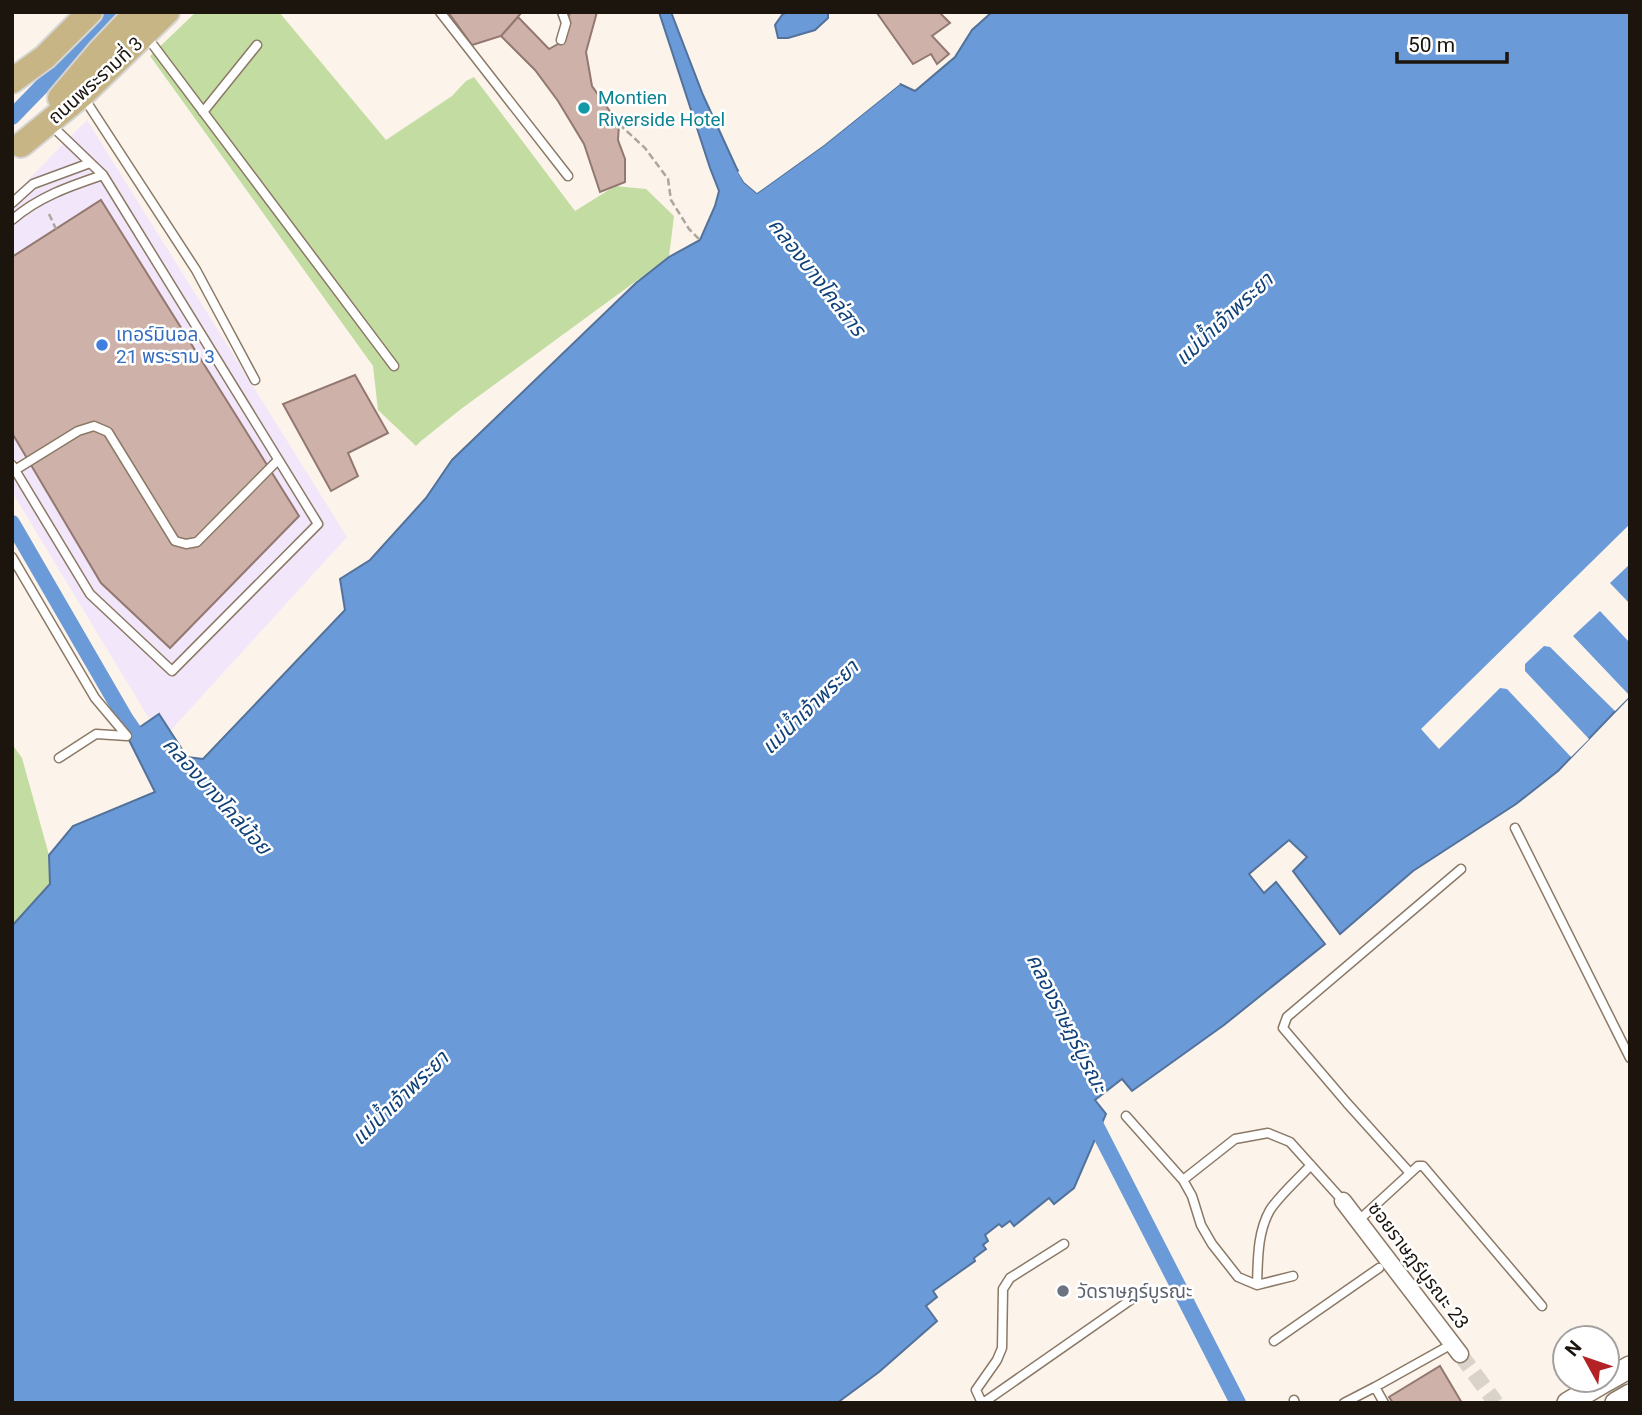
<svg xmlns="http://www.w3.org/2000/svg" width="1642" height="1415" font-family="Roboto,'Noto Sans Thai',sans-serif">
  <rect width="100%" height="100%" fill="#fcf4eb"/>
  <!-- commercial -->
  <path fill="#f2e6fa" d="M 87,120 L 347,537 L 162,740 L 12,492 L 12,196 Z"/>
  <!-- green -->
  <path fill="#c2dca2" d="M 196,12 L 279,12 L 386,140 L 452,96 L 466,81 L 474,77 L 575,211 L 615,186 L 646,189 L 674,216 L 669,257 L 461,409 L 421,441 L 416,446 L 378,410 L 373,366 L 150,56 Z
    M 12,744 L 22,758 L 49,855 L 50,884 L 12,926 Z"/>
  <!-- water -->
  <path fill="#6a9ad7" stroke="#53729b" stroke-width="2" d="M 659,12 L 671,12 L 703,95 L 736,167 L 744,182 L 757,193 L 824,145 L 900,84 L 915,91 L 955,57 L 972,30 L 992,12 L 1630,12 L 1630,696 L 1558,771 L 1516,804 L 1413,871 L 1340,934 L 1293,871 L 1307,857 L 1289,840 L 1249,874 L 1264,893 L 1276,882 L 1325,944 L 1224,1025 L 1132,1091 L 1122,1079 L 1095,1100 L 1106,1114 L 1074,1188 L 1054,1204 L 1049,1198 L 1014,1226 L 1010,1221 L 1002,1227 L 999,1224 L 985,1235 L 988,1241 L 983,1245 L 986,1249 L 974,1258 L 975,1261 L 933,1291 L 937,1297 L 926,1306 L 937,1321 L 879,1372 L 837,1403 L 12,1403 L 12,926 L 50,884 L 49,855 L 73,826 L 155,792 L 127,736 L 159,714 L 187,757 L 203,759 L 345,610 L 340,579 L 370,560 L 426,498 L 452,460 L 636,283 L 669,257 L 700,240 L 715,206 L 719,191 L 710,168 Z
    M 787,12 L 828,12 L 828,18 L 815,30 L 788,38 L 778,38 L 775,25 L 782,15 Z"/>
  <!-- pier -->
  <path fill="#fcf4eb" d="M 898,81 L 900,84 L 824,145 L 757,193 L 744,182 L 738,172 L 741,169 L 747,179 L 757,189 L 822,142 Z
    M 1630,524 L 1630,564 L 1610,583 L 1630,604 L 1630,643 L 1600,611 L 1573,636 L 1630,696 L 1615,711 L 1550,647 L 1544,646 L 1525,664 L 1525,671 L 1589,739 L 1571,757 L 1507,689 L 1500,688 L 1439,749 L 1421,729 Z"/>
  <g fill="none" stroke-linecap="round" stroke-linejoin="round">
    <!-- canal -->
    <path stroke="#6a9ad7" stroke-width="16" d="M 12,117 L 114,12
      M 12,523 L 125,718 L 145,747
      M 1089,1112 L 1238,1403"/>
  </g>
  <!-- building -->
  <path fill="#ceb1a9" stroke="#937871" stroke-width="2" d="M 448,12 L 522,12 L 501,36 L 472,45 Z
    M 570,12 L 597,12 L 586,52 L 592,86 L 619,124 L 618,140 L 625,159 L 625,182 L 600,192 L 584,144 L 558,101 L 535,70 L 501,36 L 518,17 L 549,49 L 565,40 L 565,31 Z
    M 939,12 L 950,23 L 932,36 L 949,54 L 937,64 L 931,54 L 913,64 L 877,13 Z
    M 101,200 L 299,516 L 170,648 L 101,583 L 12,433 L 12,257 Z
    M 355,375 L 388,433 L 348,453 L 358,476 L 331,491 L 283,404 Z
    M 1440,1366 L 1462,1403 L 1393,1403 L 1389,1397 Z"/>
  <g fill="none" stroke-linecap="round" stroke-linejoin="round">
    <!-- street-tunnel -->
    <path stroke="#dad3ca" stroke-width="16" stroke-dasharray="16 8" stroke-linecap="butt" d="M 1460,1354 L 1496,1403"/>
    <defs>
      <path id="lane" d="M 440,12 L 568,176
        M 147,37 L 394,366
        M 561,40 L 566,23 L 562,12
        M 84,98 L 196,270 L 255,380
        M 203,112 L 257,45
        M 12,203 L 33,184 L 90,163
        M 12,220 C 38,197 70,186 103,175
        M 12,465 L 90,594 L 172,671 L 318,524 L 103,175 L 51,125
        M 15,470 L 78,431 L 94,426 L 108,432 L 175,541 L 186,544 L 197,542 L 278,460
        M 12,557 L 95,698 L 127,736 L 96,734 L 59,758
        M 1515,828 L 1630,1058
        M 1126,1116 L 1183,1180 L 1192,1196 L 1201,1225 L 1212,1244 L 1238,1277 L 1257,1285 L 1293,1276
        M 1410,1173 L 1347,1103 L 1283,1028 L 1287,1017 L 1461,869
        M 1183,1180 L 1235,1139 L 1268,1133 L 1290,1142 L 1343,1201
        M 1359,1220 L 1418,1166 L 1423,1166 L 1542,1306
        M 1257,1285 C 1258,1260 1257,1233 1270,1210 C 1279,1196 1299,1178 1311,1165
        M 1274,1341 L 1379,1268
        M 1294,1400 L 1295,1403
        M 982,1403 L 976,1390 L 997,1360 L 1002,1348 L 1003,1289 L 1010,1278 L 1064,1244
        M 983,1403 L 1132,1299
        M 1344,1403 L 1375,1387
        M 1384,1403 L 1375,1387 L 1452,1344"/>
      <path id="street" d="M 1343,1201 L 1460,1354"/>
      <path id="secondary" d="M 1607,1380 L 1630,1367
        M 1568,1403 L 1607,1380
        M 1616,1403 L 1630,1395"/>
      <path id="primary" d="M 12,81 L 45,57 L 90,12
        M 60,98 L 99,52 L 137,12
        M 21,145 L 82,95 L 167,12"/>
    </defs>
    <!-- lane casing -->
    <use href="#lane" stroke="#8b7966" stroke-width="11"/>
    <!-- street casing -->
    <use href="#street" stroke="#8b7966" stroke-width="19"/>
    <!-- secondary casing -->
    <use href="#secondary" stroke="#8b7966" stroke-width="24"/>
    <!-- primary casing -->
    <use href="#primary" stroke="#d6d5d4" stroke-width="28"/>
    <!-- path -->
    <path stroke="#ada69d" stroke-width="2.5" stroke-dasharray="7 3.5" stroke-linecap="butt" d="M 619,124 L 645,148 L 668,179 L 671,200 L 689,229 L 700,240
      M 49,214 L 56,229
      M 12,257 L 13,257"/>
    <!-- lane -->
    <use href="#lane" stroke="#fff" stroke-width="8"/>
    <!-- street -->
    <use href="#street" stroke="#fff" stroke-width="16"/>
    <!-- secondary -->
    <use href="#secondary" stroke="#fff" stroke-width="21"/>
    <!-- primary -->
    <use href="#primary" stroke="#c8b586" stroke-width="24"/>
  </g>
  <!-- markers -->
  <circle fill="#0f9aa8" stroke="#fff" stroke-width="2.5" cx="584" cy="108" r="7"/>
  <circle fill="#3f7fe0" stroke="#fff" stroke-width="2.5" cx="102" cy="345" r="7"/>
  <circle fill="#6b7280" stroke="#fff" stroke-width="2.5" cx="1063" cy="1291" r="7"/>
  <g text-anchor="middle" stroke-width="5" stroke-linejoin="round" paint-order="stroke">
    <!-- street labels -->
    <g font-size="19" fill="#1c150e" stroke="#fff">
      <text transform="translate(95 80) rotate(-42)" y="7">ถนนพระรามที่ 3</text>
      <text transform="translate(1419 1265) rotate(53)" y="7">ซอยราษฎร์บูรณะ 23</text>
    </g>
    <!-- culture labels -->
    <g font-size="19" fill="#0d838f" stroke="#fff" text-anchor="start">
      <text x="598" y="104">Montien<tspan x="598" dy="22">Riverside Hotel</tspan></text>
    </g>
    <!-- shop labels -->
    <g font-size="19" fill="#366cbe" stroke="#fff" text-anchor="start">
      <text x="116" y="341">เทอร์มินอล<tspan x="116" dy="22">21 พระราม 3</tspan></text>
    </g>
    <!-- worship labels -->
    <g font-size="19" fill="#5b616d" stroke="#fff" text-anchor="start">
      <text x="1077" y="1298">วัดราษฎร์บูรณะ</text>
    </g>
    <!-- water labels -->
    <g font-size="21" font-style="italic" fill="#104179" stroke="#fff">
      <text transform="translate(817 277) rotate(52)" y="7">คลองบางโคล่สาร</text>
      <text transform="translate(1224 319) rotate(-43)" y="7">แม่น้ำเจ้าพระยา</text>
      <text transform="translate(810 707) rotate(-44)" y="7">แม่น้ำเจ้าพระยา</text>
      <text transform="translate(217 796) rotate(48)" y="7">คลองบางโคล่น้อย</text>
      <text transform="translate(1067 1023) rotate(63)" y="7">คลองราษฎร์บูรณะ</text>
      <text transform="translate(400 1098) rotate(-44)" y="7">แม่น้ำเจ้าพระยา</text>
    </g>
  </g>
  <!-- border -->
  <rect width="1642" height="1415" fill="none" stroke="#1c150e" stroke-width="28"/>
  <!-- north arrow -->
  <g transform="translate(1586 1359) rotate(310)"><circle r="33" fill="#ffffff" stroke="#a4a19f" stroke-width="2"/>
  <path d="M0-5L12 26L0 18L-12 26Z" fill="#b32224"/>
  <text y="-10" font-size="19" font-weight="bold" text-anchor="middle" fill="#1c150e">N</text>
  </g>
  <!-- scale -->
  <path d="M1397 52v10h110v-10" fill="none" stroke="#1c150e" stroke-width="3.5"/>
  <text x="1408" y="52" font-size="21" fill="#1c150e" stroke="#ffffff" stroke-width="5" paint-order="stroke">50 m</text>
</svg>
